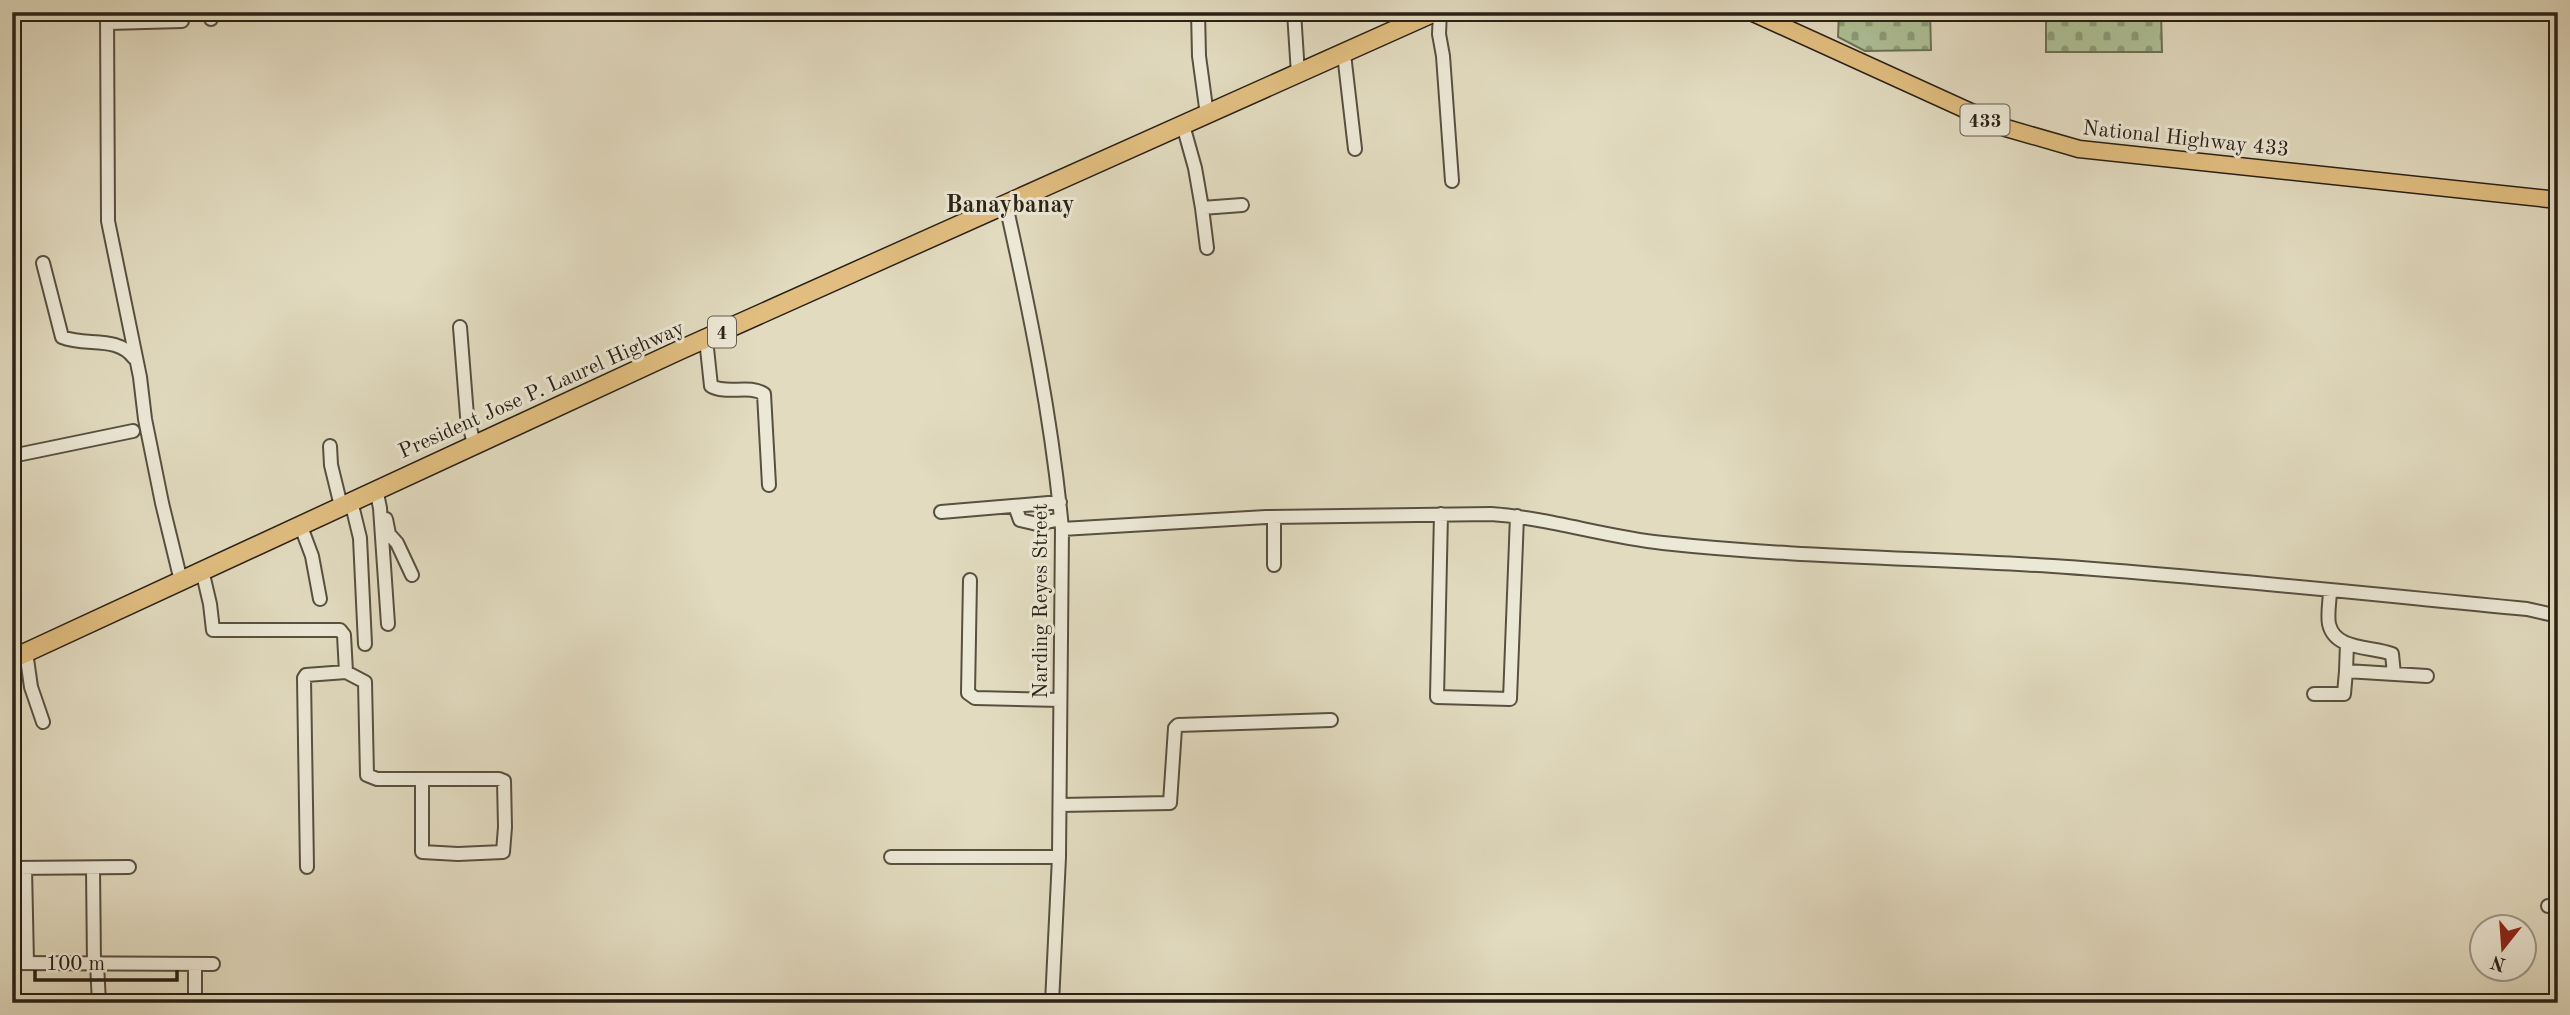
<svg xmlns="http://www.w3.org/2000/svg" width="2570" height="1015" font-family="'Old Standard TT',serif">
  <defs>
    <pattern id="cemetery-stones" width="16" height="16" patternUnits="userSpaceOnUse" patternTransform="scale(1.75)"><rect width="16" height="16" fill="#aec197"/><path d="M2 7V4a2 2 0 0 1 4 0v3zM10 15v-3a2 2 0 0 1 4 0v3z" fill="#8e9c7a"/></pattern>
  </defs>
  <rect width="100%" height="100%" fill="#e2dbc0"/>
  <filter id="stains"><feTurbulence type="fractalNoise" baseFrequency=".00286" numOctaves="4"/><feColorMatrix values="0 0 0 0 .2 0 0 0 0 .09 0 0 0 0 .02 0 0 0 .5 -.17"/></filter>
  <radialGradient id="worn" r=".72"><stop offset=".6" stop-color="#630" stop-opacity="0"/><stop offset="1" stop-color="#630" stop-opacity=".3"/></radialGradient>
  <!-- cemetery -->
  <path fill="url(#cemetery-stones)" stroke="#6c7156" stroke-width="2" d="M 1839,12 L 1930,12 L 1931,50 L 1865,51 L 1838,37 Z
    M 2046,12 L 2161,12 L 2162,52 L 2046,52 Z"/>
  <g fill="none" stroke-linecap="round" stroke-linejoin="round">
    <defs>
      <path id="minor" d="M 107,12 L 108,221 L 140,377 L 145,419 L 162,503 L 181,581
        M 211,12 L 211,19
        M 1198,12 L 1199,56 L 1207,115
        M 1294,12 L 1298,74
        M 1440,12 L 1439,34 L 1443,56 L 1452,181
        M 108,23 L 182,21 L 182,12
        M 1344,54 L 1355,149
        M 1183,125 L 1195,168 L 1202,208 L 1242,205
        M 1006,205 C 1030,312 1052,420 1062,529 L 1059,857 L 1052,1003
        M 1202,208 L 1207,248
        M 43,263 L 62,337 C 86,347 117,335 134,358
        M 460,327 L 467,416 L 474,444
        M 706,339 L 711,386 C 727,395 749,384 764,394 L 769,485
        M 330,446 L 331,465 L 341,506
        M 12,456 L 133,431
        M 376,489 L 380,508 L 388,624
        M 351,501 L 360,538 L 365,644
        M 1015,506 L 1020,520 L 1037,524 L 1061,519
        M 941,512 L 1060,502
        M 1441,514 L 1437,697 L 1510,699 L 1517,516
        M 386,519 L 389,534 L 397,543 L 412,575
        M 300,524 L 312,556 L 320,599
        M 1062,529 L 1266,517 L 1491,514 C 1549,518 1605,537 1663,543 C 1792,557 1923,558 2053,566 C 2211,577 2369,594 2527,609 L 2558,616
        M 1274,565 L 1274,517
        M 202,570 L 210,604 L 213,630 L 340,630 L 344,635 L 346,672 L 306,675 L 304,678 L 307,867
        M 970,580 L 968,693 L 975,698 L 1060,700
        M 2330,590 C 2330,600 2327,614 2329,624 C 2335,651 2372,646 2392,654 L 2394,674
        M 2347,644 L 2346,671 L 2427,676
        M 26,652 L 31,687 L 43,722
        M 346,672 L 365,682 L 367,775 L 377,779 L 499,779 L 504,781 L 505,827 L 503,852 L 458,854 L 422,852 L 422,780
        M 2314,694 L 2344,694 L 2346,671
        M 1060,805 L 1170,803 L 1175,728 L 1178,725 L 1331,720
        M 891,857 L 1059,857
        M 12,868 L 129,867
        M 25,868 L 27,963
        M 93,868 L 94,964
        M 2548,906 L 2558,906
        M 12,963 L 213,964
        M 97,964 L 99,1003
        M 195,1003 L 195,965"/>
      <path id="major" d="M 1751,12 L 2006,128 L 2079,149 L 2558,200"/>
      <path id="highway" d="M 12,659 L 680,350 L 1435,12"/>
    </defs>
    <!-- minor casing -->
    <use href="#minor" stroke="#585040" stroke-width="16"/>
    <!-- major casing -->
    <use href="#major" stroke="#2a2115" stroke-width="19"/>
    <!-- highway casing -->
    <use href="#highway" stroke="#2a2115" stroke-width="21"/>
    <!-- minor -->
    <use href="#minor" stroke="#ece8d6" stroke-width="12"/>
    <!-- major -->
    <use href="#major" stroke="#e1be80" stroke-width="16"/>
    <!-- highway -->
    <use href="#highway" stroke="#e1be80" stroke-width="18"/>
  </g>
  <g text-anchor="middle" stroke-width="6" stroke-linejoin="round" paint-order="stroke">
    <!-- shield labels -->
    <g fill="#ece8d6" stroke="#645d4f" stroke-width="2">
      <rect x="1960.5" y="104.5" width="49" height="31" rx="5"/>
      <rect x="708" y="316.5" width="28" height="31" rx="5"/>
    </g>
    <g font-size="19" font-weight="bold" fill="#2a2115">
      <text x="1985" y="127">433</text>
      <text x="722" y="339">4</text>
    </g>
    <!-- street labels -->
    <g font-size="21" fill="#2a2115" stroke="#ece8d6">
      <text transform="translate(2186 138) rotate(6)" y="7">National Highway 433</text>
      <text transform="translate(541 389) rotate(-24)" y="7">President Jose P. Laurel Highway</text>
      <text transform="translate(1040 601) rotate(-90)" y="7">Narding Reyes Street</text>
    </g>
    <!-- quarter labels -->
    <g font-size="24" font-weight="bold" fill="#2a2115" stroke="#ece8d6">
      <text x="1010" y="212">Banaybanay</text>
    </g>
  </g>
  <!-- margin -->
  <rect width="2570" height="1015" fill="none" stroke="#e2dbc0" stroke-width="42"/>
  <rect x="14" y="14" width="2542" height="987" fill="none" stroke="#2a2115" stroke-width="3.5"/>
  <rect x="21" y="21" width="2528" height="973" fill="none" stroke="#2a2115" stroke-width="2"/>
  <!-- north arrow -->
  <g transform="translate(2503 948) rotate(197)"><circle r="33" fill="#ece8d6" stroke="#9e9889" stroke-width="2"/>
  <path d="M0-5L12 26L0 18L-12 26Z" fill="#8f2418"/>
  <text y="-10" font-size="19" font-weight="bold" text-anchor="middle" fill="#2a2115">N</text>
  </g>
  <!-- scale -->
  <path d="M35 970v10h142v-10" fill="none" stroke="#2a2115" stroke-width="3.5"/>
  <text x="46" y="970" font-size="21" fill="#2a2115" stroke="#ece8d6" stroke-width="5" paint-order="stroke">100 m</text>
  <rect width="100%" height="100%" filter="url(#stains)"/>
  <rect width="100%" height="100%" fill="url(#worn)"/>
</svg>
